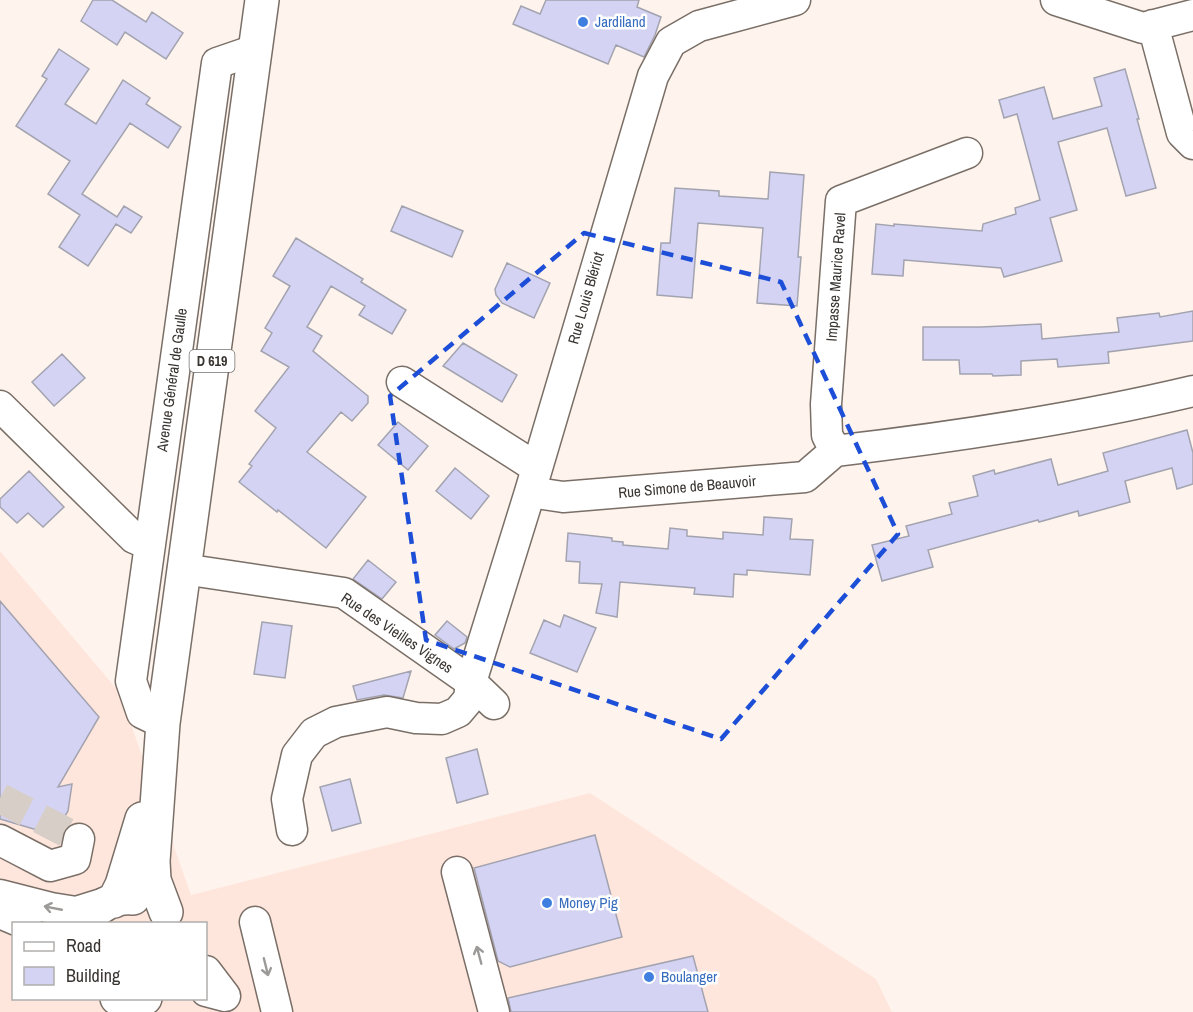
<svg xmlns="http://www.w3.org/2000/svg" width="1193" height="1012" font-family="'Archivo Narrow',sans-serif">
  <rect width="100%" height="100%" fill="#fef4ed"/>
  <!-- commercial -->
  <path fill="#ffe6dd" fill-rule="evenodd" d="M 0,551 L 120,693 L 191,895 L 590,793 L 876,979 L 892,1012 L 0,1012 ZM 14,924 L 206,924 L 206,998 L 14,998 Z"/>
  <!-- building -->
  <path fill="#d4d3f3" stroke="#a3a3b0" stroke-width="1.5" d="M 93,0 L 112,0 L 146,22 L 152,12 L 183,33 L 166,59 L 125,32 L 117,45 L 81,21 Z
    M 546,0 L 639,0 L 637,7 L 661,17 L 655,35 L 644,57 L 616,45 L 608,64 L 513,24 L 521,6 L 540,14 Z
    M 59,49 L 89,69 L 65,104 L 96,124 L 123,80 L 150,98 L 146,104 L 181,127 L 168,148 L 130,123 L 82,194 L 117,217 L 124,206 L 142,217 L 131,233 L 116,224 L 88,266 L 59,247 L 80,215 L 48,194 L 70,161 L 16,126 L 47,79 L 42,76 Z
    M 1125,69 L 1139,119 L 1137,119 L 1156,188 L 1126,196 L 1107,128 L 1058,142 L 1077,210 L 1050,218 L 1062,261 L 1004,277 L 1001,268 L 904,260 L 903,276 L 872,274 L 876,224 L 894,226 L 894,224 L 982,231 L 983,224 L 1016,214 L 1015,208 L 1040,200 L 1017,114 L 1004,118 L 999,100 L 1044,87 L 1053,119 L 1102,106 L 1094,78 Z
    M 770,172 L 804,175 L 798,257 L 801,257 L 797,306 L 757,303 L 763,228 L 698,223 L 692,298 L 657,295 L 661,243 L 670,243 L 675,188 L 719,191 L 719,196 L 768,199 Z
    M 402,206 L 463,231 L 452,257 L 391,231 Z
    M 296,238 L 363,279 L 361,282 L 406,310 L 392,334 L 359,315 L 365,306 L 331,286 L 307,327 L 322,336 L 313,351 L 368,396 L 368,403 L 352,421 L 341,412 L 307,452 L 366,497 L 326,548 L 278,510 L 277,512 L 239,482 L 252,466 L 249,464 L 276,428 L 255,411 L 289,367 L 261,351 L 272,333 L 265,328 L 290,286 L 273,276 Z
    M 507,263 L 550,283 L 534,318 L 502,303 L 496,295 L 495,289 Z
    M 1193,311 L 1193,341 L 1108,352 L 1109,363 L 1058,367 L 1057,359 L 1021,361 L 1021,375 L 993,376 L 992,374 L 960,374 L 959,360 L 923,360 L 923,327 L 981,327 L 1041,324 L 1042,339 L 1119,332 L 1117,318 L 1159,313 L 1160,317 Z
    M 463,343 L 517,375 L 502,402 L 443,366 Z
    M 62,354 L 85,378 L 54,406 L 32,382 Z
    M 398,422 L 428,446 L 408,470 L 378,445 Z
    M 1187,430 L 1193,453 L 1193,484 L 1177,489 L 1172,468 L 1125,481 L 1130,502 L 1079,516 L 1078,511 L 1039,522 L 1038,520 L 928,550 L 933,567 L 882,581 L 872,545 L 909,536 L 906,526 L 952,514 L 949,503 L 978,496 L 973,476 L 994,470 L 995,474 L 1051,459 L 1058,485 L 1108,471 L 1103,453 Z
    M 455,468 L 489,496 L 471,519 L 436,491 Z
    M 29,471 L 64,507 L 43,527 L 28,513 L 17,523 L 0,507 L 0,499 Z
    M 764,517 L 792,519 L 790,539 L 813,540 L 810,575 L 747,570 L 747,575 L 734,574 L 733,597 L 694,594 L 695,588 L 620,582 L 617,617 L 596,613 L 602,584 L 579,583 L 580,562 L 566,561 L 568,533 L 612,538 L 612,541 L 623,542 L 623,545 L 668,549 L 670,528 L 687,530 L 687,536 L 723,539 L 723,532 L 763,535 Z
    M 368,560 L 396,582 L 382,599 L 353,579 Z
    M 0,601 L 99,717 L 58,787 L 72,784 L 68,811 L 54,835 L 0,819 Z
    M 564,615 L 596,628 L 577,672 L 530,653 L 544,620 L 560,627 Z
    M 447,621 L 467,637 L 465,643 L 454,649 L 435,635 Z
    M 262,622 L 292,626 L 285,678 L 254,674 Z
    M 411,671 L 403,698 L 384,695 L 357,700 L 353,686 Z
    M 477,749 L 488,794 L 457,803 L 446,758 Z
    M 350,779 L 361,823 L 332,831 L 320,787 Z
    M 595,835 L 622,937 L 510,967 L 498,961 L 474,868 Z
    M 693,956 L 708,1012 L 511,1012 L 508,998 Z"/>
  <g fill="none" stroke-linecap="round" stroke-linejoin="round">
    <!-- minor-tunnel -->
    <path stroke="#d7cec7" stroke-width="30" stroke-dasharray="30 15" stroke-linecap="butt" d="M 0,798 L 79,839"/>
    <defs>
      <path id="minor" d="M 1056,0 L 1143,28 L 1193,15
        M 1153,25 L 1182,133 L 1193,144
        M 402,382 L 537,468
        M 0,406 L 134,538 L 150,545
        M 835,451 L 827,435 L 826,404 L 841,201 L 967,153
        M 835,451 C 955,437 1075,419 1193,391
        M 530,492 L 563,497 L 805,477 L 835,451
        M 183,569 L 344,593 L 471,682 L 494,704
        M 163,723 L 142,713 L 131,681 L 217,63 L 255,50
        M 292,830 L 287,799 L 297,755 L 314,733 L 336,722 L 387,712 L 416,718 L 442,719 L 458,712 L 469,699 L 471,682 L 530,492 L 653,76 L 671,42 L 699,26 L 795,0
        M 0,840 L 50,866 L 75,859 L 79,839
        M 457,872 L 494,1012
        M 0,895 L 51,908 L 76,912 L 105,903
        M 0,913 L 26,924
        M 255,922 L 277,1012
        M 206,971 L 225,996 L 206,991"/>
      <path id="major" d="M 114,901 L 122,885 L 142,819
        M 166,912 L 154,880 L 153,861 L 163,723 L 262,0
        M 86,924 C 94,907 115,896 133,898
        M 117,998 L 123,1000 L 145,998"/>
    </defs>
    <!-- minor casing -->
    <use href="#minor" stroke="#7a6f67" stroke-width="33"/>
    <!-- major casing -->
    <use href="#major" stroke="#7a6f67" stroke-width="36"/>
    <!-- minor -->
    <use href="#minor" stroke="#fff" stroke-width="30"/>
    <!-- major -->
    <use href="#major" stroke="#fff" stroke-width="33"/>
  </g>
  <!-- one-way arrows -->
  <defs><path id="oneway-shaft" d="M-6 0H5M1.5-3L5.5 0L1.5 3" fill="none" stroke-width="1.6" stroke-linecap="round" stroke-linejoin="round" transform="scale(1.5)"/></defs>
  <g stroke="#9c9a98">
    <use href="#oneway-shaft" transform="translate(53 908) rotate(-169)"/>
    <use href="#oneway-shaft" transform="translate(479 955) rotate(-105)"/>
    <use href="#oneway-shaft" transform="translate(266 967) rotate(76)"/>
  </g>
  <!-- marked area -->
  <path fill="none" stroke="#1d4ed8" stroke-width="4.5" stroke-dasharray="12 8" stroke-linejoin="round" d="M 584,233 L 781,282 L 898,534 L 721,739 L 426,640 L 390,396 Z"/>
  <!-- markers -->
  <g fill="#3f7fe0" stroke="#fff" stroke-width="2">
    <circle cx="583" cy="22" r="6"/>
    <circle cx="547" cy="903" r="6"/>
    <circle cx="649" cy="977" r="6"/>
  </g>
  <g text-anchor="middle" stroke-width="5" stroke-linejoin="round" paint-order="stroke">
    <!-- shield labels -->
    <rect fill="#fff" stroke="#74716e" stroke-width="1.5" x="189.5" y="350" width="45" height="22" rx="4.5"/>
    <g font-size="14" font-weight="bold" fill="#393430">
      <text x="212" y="366">D 619</text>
    </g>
    <!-- shop labels -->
    <g font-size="15" fill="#366cbe" stroke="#fff" text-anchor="start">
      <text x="595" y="27">Jardiland</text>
      <text x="559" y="908">Money Pig</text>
      <text x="661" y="982">Boulanger</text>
    </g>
    <!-- street labels -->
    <g font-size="15" fill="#393430" stroke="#fff">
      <text transform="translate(836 277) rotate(-86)" y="5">Impasse Maurice Ravel</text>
      <text transform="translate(586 298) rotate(-74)" y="5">Rue Louis Blériot</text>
      <text transform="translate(172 380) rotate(-82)" y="5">Avenue Général de Gaulle</text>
      <text transform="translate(687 487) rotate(-5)" y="5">Rue Simone de Beauvoir</text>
      <text transform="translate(397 633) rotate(34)" y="5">Rue des Vieilles Vignes</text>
    </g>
  </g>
  <!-- legend -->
  <rect x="12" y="922" width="195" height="78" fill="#ffffff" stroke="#b0aeac" stroke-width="1.5"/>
  <rect x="24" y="942" width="30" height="9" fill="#ffffff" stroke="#b0aeac" stroke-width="1.5"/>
  <text x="66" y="952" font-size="18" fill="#393430">Road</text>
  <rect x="24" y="967" width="30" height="18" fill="#d4d3f3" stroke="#b0aeac" stroke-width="1.5"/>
  <text x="66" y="982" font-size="18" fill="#393430">Building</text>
</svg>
